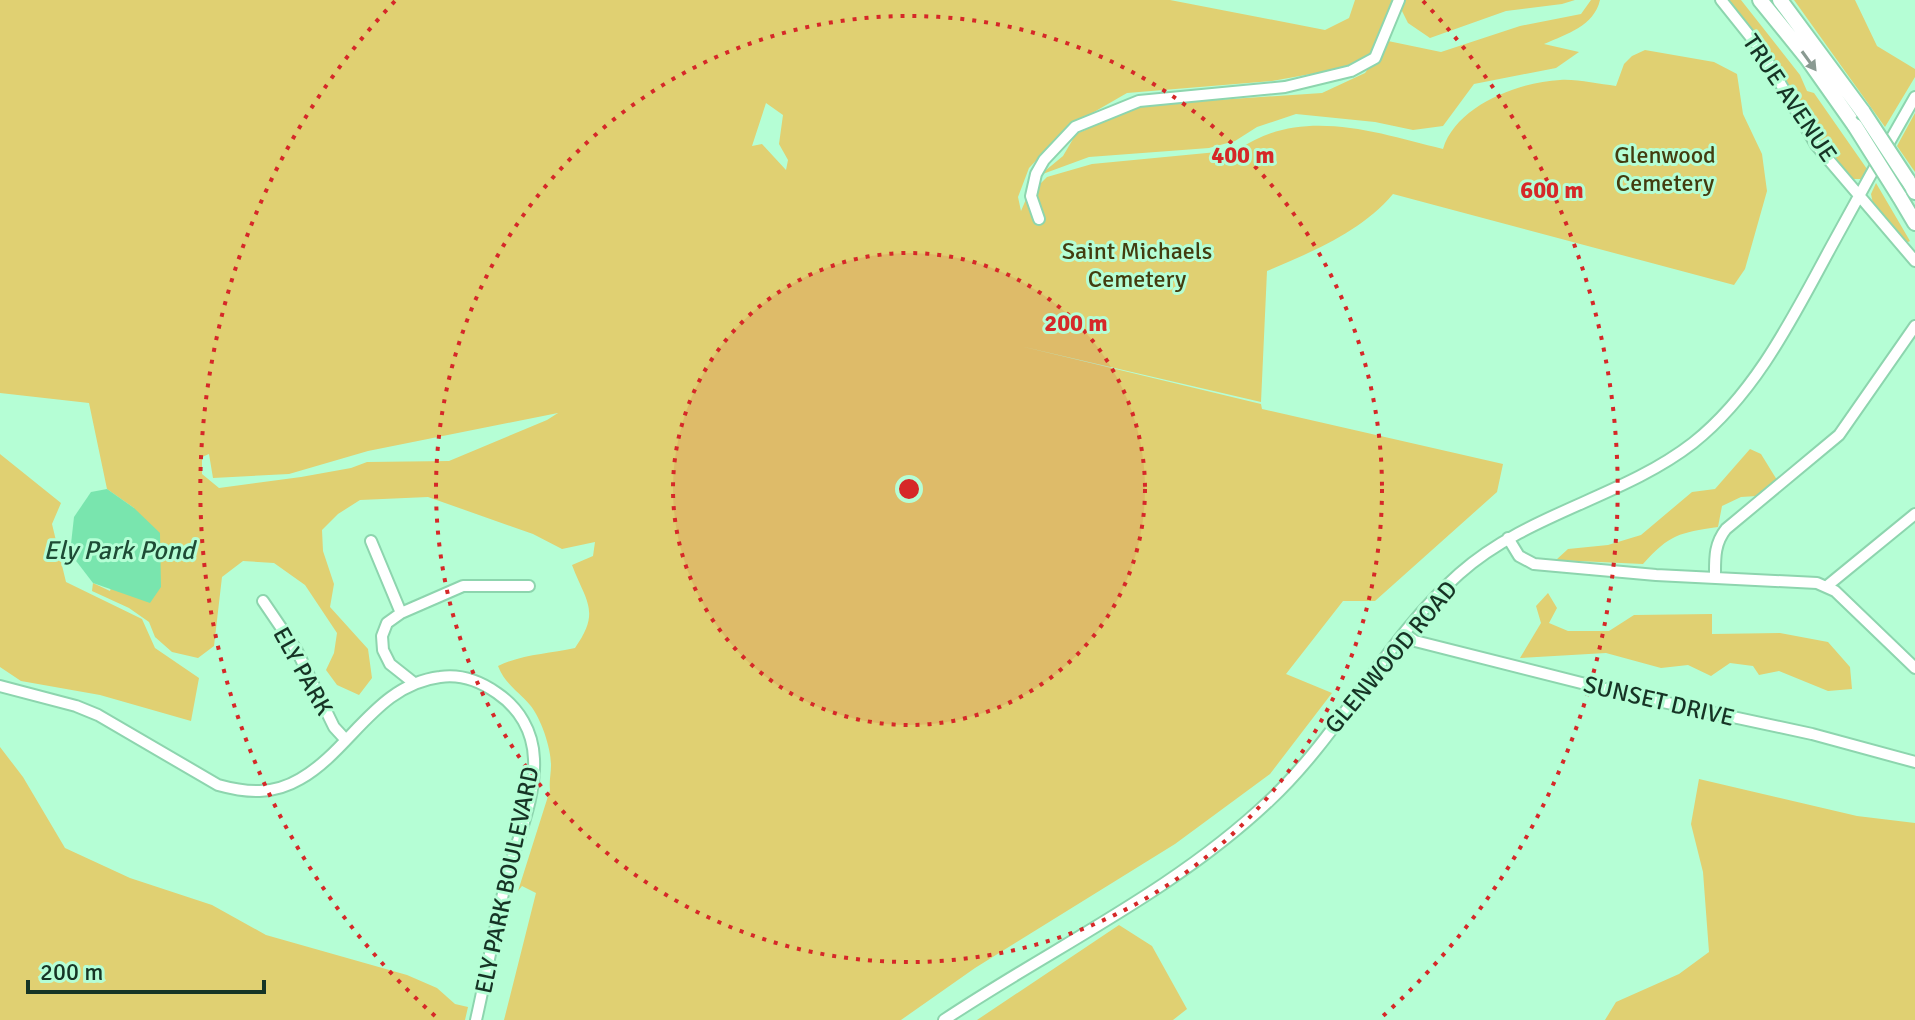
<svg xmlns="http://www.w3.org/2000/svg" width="1915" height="1020" font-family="Signika,sans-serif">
  <rect width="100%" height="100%" fill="#b5fed5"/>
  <!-- green -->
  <path fill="#e0d072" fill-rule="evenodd" d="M 0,0 L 1170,0 L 1325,30 L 1349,18 L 1355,0 L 1392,0 L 1371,53 L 1350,67 L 1272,81 L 1127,93 L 1068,127 L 1029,168 L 1018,197 L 1021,211 L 1027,197 L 1047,177 L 1092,164 L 1238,150 C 1300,106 1375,132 1443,149 C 1456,106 1518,82 1560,80 C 1578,79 1598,84 1616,86 L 1624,64 L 1632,56 L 1645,50 L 1714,62 L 1737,74 L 1743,114 L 1762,154 L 1767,191 L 1745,269 L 1734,285 L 1393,194 C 1361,232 1312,252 1267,271 L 1261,402 L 1020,346 L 1261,404 L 1262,409 L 1503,464 L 1497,492 L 1375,601 L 1343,601 L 1286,674 L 1332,693 L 1270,774 L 1175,844 L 975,968 L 901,1020 L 504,1020 L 536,893 L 522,886 L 518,891 L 550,790 C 549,781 551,774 551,765 C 551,748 541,718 530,705 C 518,691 505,684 498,666 C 523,654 548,654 575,648 C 601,611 586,602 572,565 L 593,556 L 595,542 L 562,549 L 533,534 L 428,497 L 360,500 L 338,514 L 322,530 L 323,551 L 334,584 L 330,607 L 368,649 L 372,678 L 359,695 L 337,685 L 326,670 L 334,653 L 337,633 L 305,585 L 274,563 L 243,561 L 222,577 L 214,646 L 198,658 L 172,652 L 155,637 L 149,622 L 129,608 L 92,591 L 93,583 L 110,591 L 134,508 L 107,489 L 89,403 L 0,393 ZM 766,103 L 783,115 L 779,144 L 788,160 L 786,170 L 762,144 L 752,146 ZM 558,413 L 547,420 L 449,461 L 367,462 L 351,468 L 301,477 L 219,488 L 202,474 L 202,457 L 209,454 L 213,478 L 289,474 L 368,451 Z
    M 1403,0 L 1575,0 L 1562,4 L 1506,11 L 1430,38 L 1408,23 L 1400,7 Z
    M 1591,0 L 1600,0 C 1594,26 1567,34 1544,44 L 1579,52 L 1556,68 L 1474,84 L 1443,126 L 1413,130 L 1375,122 L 1296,114 L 1257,127 L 1235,141 L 1209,148 L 1089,157 L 1040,175 L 1063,156 L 1076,134 L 1143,105 L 1322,93 L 1365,73 L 1388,41 L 1441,52 L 1520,26 L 1581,14 Z
    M 1726,0 L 1741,0 L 1800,75 L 1807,91 L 1814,93 L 1867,169 L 1861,179 L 1851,179 L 1814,136 Z
    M 1794,0 L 1855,0 L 1877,46 L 1915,69 L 1915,77 L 1885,127 Z
    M 1915,113 L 1915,172 L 1897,146 Z
    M 1876,183 L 1910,241 L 1906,243 L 1873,204 L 1871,194 Z
    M 1750,449 L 1761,454 L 1777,480 L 1757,496 L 1741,497 L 1722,506 L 1718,527 C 1679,533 1670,534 1643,564 L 1556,560 L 1568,549 L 1608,545 L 1641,535 L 1692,492 L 1715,489 Z
    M 0,454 L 61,503 L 52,524 L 66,582 L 142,619 L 155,648 L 199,678 L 191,721 L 100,695 L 21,681 L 0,667 Z
    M 1548,593 L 1557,608 L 1549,623 L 1568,631 L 1609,631 L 1634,615 L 1712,614 L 1712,634 L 1780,633 L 1828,642 L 1850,667 L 1852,689 L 1828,691 L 1779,671 L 1759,675 L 1753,666 L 1730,663 L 1711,676 L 1688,665 L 1661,668 L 1606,653 L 1520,658 L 1541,623 L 1536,606 Z
    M 0,747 L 23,777 L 65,848 L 130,878 L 212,905 L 266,935 L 407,975 L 437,988 L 455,1004 L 468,1007 L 465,1020 L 0,1020 Z
    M 1699,779 L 1857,816 L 1915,823 L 1915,1020 L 1605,1020 L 1616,1002 L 1679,974 L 1709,952 L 1703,872 L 1691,824 Z
    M 1119,925 L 1152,946 L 1187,1009 L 1173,1020 L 977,1020 Z"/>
  <!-- water -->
  <path fill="#79e5ae" d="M 107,489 L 134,508 L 160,533 L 161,587 L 150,603 L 93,583 L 70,553 L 74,517 L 91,492 Z"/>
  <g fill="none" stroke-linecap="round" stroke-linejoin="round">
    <defs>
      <path id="minor" d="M 1721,0 L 1761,50 L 1816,145 L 1915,261
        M 1039,219 L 1031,196 L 1036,174 L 1044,160 L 1075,127 L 1139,101 L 1285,87 L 1351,71 L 1375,58 L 1399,0
        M 1508,538 L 1519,556 L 1534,564 L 1656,575 L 1817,583 L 1835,591 L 1915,668
        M 371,541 L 401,613
        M 1715,577 C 1715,559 1714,544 1726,529 L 1839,435 L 1915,326
        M 1827,586 L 1915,514
        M 263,601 L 297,651 L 334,727 L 345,739
        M 1405,634 L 1415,641 L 1621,693 L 1812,734 L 1915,762
        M 414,683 L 390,664 L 383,650 L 382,636 L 387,623 L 401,613 L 463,586 L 529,586
        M 0,686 L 76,706 L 98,715 L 218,785 C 247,793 273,795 300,779 C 351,750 376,685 440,677 C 460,674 480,681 497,693 C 519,708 533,731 534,759 C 536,799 517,839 507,877 C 495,925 487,972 476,1020
        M 944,1020 C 1052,948 1174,891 1269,801 C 1341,734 1385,640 1459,574 C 1527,513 1622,498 1693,443 C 1756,393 1793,317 1831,247 C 1858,197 1886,147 1915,97"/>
      <path id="highway" d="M 1760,0 L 1807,58 L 1855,126
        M 1780,0 L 1863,112
        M 1907,179 L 1915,192
        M 1899,196 L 1915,223"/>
    </defs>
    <!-- minor casing -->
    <use href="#minor" stroke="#8dd5ae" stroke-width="14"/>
    <!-- highway casing -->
    <use href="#highway" stroke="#8dd5ae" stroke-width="18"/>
    <!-- minor -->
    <use href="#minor" stroke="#fff" stroke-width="10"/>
    <!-- highway -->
    <use href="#highway" stroke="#fff" stroke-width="14"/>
    <defs>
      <path id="highway-bridge" d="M 1863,112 L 1907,179
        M 1855,126 L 1899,196"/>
    </defs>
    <!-- highway-bridge casing -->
    <use href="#highway-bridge" stroke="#8dd5ae" stroke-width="18" stroke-linecap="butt"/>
    <!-- highway-bridge -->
    <use href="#highway-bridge" stroke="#fff" stroke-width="14"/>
  </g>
  <!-- one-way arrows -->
  <defs><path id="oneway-solid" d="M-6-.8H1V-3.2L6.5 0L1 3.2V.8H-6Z" transform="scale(2)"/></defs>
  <use fill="#8a9a92" href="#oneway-solid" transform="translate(1809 61) rotate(54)"/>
  <!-- distance rings -->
  <circle cx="909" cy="489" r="236" fill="#d62828" fill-opacity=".12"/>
  <g fill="none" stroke="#d62828" stroke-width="4" stroke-dasharray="4 8">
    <circle cx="909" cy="489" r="236"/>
    <circle cx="909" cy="489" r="473"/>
    <path d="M435 1016A709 709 0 0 1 395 1M1423 1A709 709 0 0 1 1383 1016"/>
  </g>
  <g text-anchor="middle" stroke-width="6" stroke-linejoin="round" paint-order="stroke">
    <!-- street labels -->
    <g font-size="24" fill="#163425" stroke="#b5fed5">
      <text transform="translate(1790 98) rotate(56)" y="8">TRUE AVENUE</text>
      <text transform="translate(1391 657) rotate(-50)" y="8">GLENWOOD ROAD</text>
      <text transform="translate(303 671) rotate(61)" y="8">ELY PARK</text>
      <text transform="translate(1659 701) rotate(13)" y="8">SUNSET DRIVE</text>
      <text transform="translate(507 880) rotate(-78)" y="8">ELY PARK BOULEVARD</text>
    </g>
    <!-- park labels -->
    <g font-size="24" fill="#433c0f" stroke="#b5fed5">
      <text x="1665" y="163">Glenwood<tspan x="1665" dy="28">Cemetery</tspan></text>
      <text x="1137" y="259">Saint Michaels<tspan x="1137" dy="28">Cemetery</tspan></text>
    </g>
    <!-- water labels -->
    <g font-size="26" font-style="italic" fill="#1e4b35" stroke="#b5fed5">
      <text x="119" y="559">Ely Park Pond</text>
    </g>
  </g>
  <circle cx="909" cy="489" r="12" fill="#d62828" stroke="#b5fed5" stroke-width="4"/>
  <g font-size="24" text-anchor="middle" font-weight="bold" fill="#d62828" stroke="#b5fed5" stroke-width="6" stroke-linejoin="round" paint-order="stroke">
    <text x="1243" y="163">400 m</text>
    <text x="1552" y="198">600 m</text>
    <text x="1076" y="331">200 m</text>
  </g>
  <!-- scale -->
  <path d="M28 980v12h236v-12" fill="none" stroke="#163425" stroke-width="4"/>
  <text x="40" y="980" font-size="24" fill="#163425" stroke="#b5fed5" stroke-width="6" paint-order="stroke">200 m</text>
</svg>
